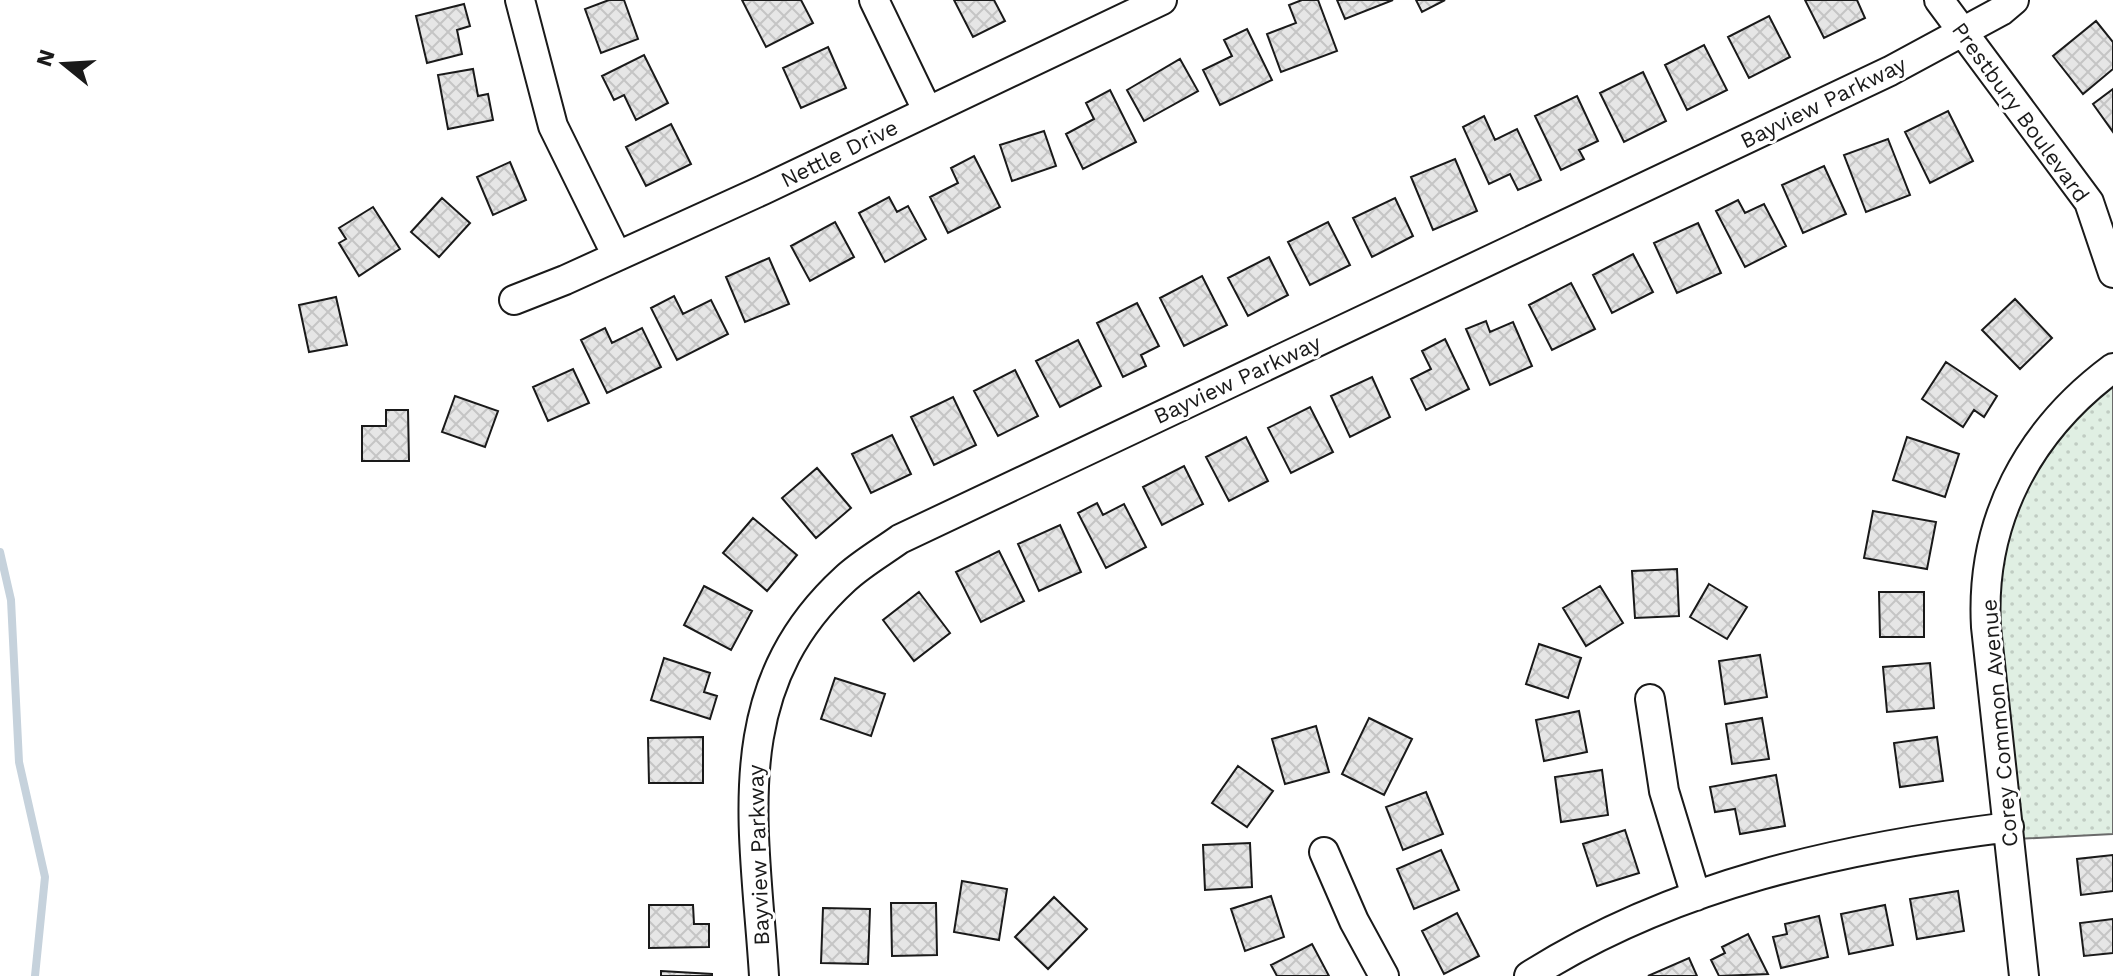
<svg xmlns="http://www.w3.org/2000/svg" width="2113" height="976" font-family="'Work Sans',sans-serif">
  <defs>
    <pattern id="grass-dots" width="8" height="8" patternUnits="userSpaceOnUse" patternTransform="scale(2)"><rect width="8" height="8" fill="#e0efe3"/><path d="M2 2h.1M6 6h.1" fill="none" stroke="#c0ccc2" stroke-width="1.8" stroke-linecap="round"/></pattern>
    <pattern id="building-cross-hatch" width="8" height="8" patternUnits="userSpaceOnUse" patternTransform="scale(2)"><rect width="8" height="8" fill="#e6e6e6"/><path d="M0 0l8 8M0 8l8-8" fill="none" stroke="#c5c5c5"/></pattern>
  </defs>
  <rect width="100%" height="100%" fill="#fff"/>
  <!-- grass -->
  <path fill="url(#grass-dots)" stroke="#6a6a6a" stroke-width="2" d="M 2113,374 L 2113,834 L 2016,839 L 1991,607 L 2014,488 Z"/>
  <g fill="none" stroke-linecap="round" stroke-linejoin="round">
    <!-- stream -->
    <path stroke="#c6d2dc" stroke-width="8" d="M 0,552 L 11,600 L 19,762 L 45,877 L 35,976"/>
  </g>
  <!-- building -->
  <path fill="url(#building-cross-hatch)" stroke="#1a1a1a" stroke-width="2" d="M 609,0 L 624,0 L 638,39 L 601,53 L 585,9 Z
    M 742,0 L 801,0 L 813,23 L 766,47 Z
    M 954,0 L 994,0 L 1005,21 L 973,37 Z
    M 1302,0 L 1318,0 L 1337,51 L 1281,72 L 1267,34 L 1296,23 L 1289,5 Z
    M 1337,0 L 1393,0 L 1345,19 Z
    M 1416,0 L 1445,0 L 1422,12 Z
    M 1805,0 L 1857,0 L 1865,18 L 1824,38 Z
    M 464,4 L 470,26 L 457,30 L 462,54 L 427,63 L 416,16 Z
    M 1769,16 L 1790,57 L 1749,78 L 1728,37 Z
    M 2096,21 L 2113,42 L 2113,69 L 2083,94 L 2053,56 Z
    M 1247,29 L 1272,80 L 1220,105 L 1203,70 L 1232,56 L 1224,40 Z
    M 1704,45 L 1727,90 L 1687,110 L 1665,65 Z
    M 828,47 L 846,88 L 801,108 L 783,68 Z
    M 644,55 L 668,103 L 636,120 L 624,95 L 614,100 L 602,76 Z
    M 1180,59 L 1198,91 L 1144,121 L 1127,90 Z
    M 473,69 L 478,96 L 488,94 L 493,120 L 448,129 L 438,75 Z
    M 1643,72 L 1666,121 L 1624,142 L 1600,93 Z
    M 2113,89 L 2113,132 L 2093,104 Z
    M 1110,90 L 1136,142 L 1083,169 L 1066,134 L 1094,119 L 1086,103 Z
    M 1577,96 L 1598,141 L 1579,150 L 1584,159 L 1561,170 L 1535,116 Z
    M 1948,111 L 1973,161 L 1930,183 L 1905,132 Z
    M 1484,116 L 1495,140 L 1517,129 L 1541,180 L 1518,190 L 1510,174 L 1489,184 L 1463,127 Z
    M 671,124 L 691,164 L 646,186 L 626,147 Z
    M 1044,131 L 1056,166 L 1012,181 L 1000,145 Z
    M 1888,139 L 1910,195 L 1866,212 L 1844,155 Z
    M 974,156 L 1000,207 L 948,233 L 930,197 L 958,183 L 951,168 Z
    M 1455,159 L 1477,211 L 1433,230 L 1411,177 Z
    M 510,162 L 526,200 L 493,215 L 477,177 Z
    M 1824,166 L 1846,214 L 1803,233 L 1782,185 Z
    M 889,197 L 897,212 L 908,206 L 926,239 L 885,262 L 859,213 Z
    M 442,198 L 470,223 L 439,257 L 411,232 Z
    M 1395,198 L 1413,236 L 1372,257 L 1353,218 Z
    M 1738,200 L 1745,213 L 1764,204 L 1786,246 L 1745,267 L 1716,211 Z
    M 373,207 L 400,249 L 359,276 L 339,243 L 346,239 L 339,228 Z
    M 835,222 L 854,257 L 810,281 L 791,246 Z
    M 1328,222 L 1350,265 L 1310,285 L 1288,242 Z
    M 1698,223 L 1721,273 L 1677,293 L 1654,243 Z
    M 1633,254 L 1653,292 L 1612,313 L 1593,275 Z
    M 1269,257 L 1288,295 L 1248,316 L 1228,278 Z
    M 769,258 L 789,304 L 745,322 L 726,277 Z
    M 1202,276 L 1227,325 L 1184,346 L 1160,298 Z
    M 1571,283 L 1595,329 L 1552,350 L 1529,305 Z
    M 674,296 L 683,314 L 711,300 L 728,334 L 677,360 L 651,308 Z
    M 336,297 L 347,345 L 309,352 L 299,305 Z
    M 2015,299 L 2052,338 L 2020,369 L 1982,330 Z
    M 1137,303 L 1159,346 L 1141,355 L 1146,366 L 1123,377 L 1097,323 Z
    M 1486,321 L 1490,332 L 1513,322 L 1532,366 L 1490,385 L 1466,329 Z
    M 605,328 L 612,343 L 642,328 L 661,367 L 607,393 L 581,340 Z
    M 1445,339 L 1469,389 L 1426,410 L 1411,379 L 1431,369 L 1422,351 Z
    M 1078,340 L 1101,386 L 1060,407 L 1036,361 Z
    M 1946,362 L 1997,396 L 1984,417 L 1974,410 L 1963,427 L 1922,399 Z
    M 573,369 L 589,403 L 548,421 L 533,387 Z
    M 1015,370 L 1038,416 L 998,436 L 974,391 Z
    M 1372,377 L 1390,417 L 1350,437 L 1331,396 Z
    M 455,396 L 498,411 L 485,447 L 442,432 Z
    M 953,397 L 976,445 L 934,465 L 911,417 Z
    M 1310,407 L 1333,452 L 1291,473 L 1268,428 Z
    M 386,410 L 408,410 L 409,461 L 362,461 L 362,426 L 386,426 Z
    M 892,435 L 911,474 L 871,493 L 852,454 Z
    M 1246,437 L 1268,481 L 1229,501 L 1206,457 Z
    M 1907,437 L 1959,454 L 1945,497 L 1893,480 Z
    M 1184,466 L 1203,504 L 1162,525 L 1143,487 Z
    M 817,468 L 851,508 L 816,538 L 782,498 Z
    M 1097,503 L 1103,515 L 1124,504 L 1146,547 L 1106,568 L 1078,513 Z
    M 1873,511 L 1936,522 L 1927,569 L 1864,558 Z
    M 753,518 L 797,555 L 767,591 L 723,553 Z
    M 1060,525 L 1081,572 L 1039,591 L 1018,544 Z
    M 999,551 L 1024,601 L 981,622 L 956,572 Z
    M 1677,569 L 1679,616 L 1635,618 L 1632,571 Z
    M 1709,584 L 1747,607 L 1727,639 L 1690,617 Z
    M 704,586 L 752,611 L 731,650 L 684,625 Z
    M 1600,586 L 1623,623 L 1586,646 L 1563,608 Z
    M 919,592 L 950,633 L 914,661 L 883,620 Z
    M 1879,592 L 1924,592 L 1924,637 L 1880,637 Z
    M 1539,644 L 1581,658 L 1568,698 L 1526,684 Z
    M 1760,655 L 1767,697 L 1725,704 L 1719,661 Z
    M 664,658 L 710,673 L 704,692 L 717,696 L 710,719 L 651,700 Z
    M 1930,663 L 1934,708 L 1887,712 L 1883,667 Z
    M 835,678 L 885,694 L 871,736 L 821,719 Z
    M 1579,711 L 1587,752 L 1544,761 L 1536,720 Z
    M 1369,718 L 1412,739 L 1384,795 L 1342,774 Z
    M 1762,718 L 1769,759 L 1732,764 L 1726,724 Z
    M 1316,726 L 1329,772 L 1285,784 L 1272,739 Z
    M 703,737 L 703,783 L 649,783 L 648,738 Z
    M 1937,737 L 1943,781 L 1900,787 L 1894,743 Z
    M 1238,766 L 1273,791 L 1247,827 L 1212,803 Z
    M 1602,770 L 1608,815 L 1561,822 L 1555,777 Z
    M 1776,775 L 1785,826 L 1740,834 L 1735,809 L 1715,812 L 1710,787 Z
    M 1426,792 L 1443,834 L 1403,850 L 1386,807 Z
    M 1625,830 L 1639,873 L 1597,886 L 1583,844 Z
    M 1250,843 L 1252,887 L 1205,890 L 1203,845 Z
    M 1441,850 L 1459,890 L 1414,909 L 1397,869 Z
    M 2113,855 L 2113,891 L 2081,895 L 2077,859 Z
    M 962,881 L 1007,889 L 999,940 L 954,932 Z
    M 1958,891 L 1964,931 L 1917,939 L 1910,899 Z
    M 1271,896 L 1284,937 L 1245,951 L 1231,909 Z
    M 1054,897 L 1087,929 L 1048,969 L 1015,937 Z
    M 891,903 L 936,903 L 937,955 L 892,956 Z
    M 649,905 L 693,905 L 694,924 L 709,924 L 709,947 L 649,948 Z
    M 1885,905 L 1893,945 L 1849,954 L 1841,914 Z
    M 823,908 L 870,909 L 868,964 L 821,963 Z
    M 1457,913 L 1479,956 L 1444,974 L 1422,931 Z
    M 1819,916 L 1828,957 L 1781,968 L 1773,937 L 1787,934 L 1785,924 Z
    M 2113,919 L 2113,953 L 2084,956 L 2080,923 Z
    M 1748,934 L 1768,974 L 1719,976 L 1711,960 L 1725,953 L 1722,947 Z
    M 1312,944 L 1329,976 L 1277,976 L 1271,965 Z
    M 1689,958 L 1697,976 L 1648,976 Z
    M 661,971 L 712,974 L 712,976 L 661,976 Z"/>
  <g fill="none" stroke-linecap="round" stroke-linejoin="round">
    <defs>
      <path id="minor" d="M 520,0 L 553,126 L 617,256
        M 874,0 L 927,110
        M 1939,0 L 2089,202 L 2113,273
        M 514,300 L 565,280 L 763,190 L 1162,0
        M 1650,699 L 1664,791 L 1696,896
        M 1324,852 L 1354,921 L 1384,976
        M 764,976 C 755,829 723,691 845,579 C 861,564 882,552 900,539 L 1890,71 L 2001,11 L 2014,0
        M 1529,976 C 1674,884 1842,848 2009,827
        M 2024,976 L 1986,627 C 1980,521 2028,431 2113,368"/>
    </defs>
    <!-- minor casing -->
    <use href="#minor" stroke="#1a1a1a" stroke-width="32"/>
    <!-- minor -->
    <use href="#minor" stroke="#fff" stroke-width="28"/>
  </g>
  <g text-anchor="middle" stroke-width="6" stroke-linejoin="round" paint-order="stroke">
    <!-- street labels -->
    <g font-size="22" fill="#1a1a1a" stroke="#fff">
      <text transform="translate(1823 102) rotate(-26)" y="8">Bayview Parkway</text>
      <text transform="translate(2021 112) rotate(54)" y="8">Prestbury Boulevard</text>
      <text transform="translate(839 153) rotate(-26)" y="8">Nettle Drive</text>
      <text transform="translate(1237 379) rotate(-25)" y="8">Bayview Parkway</text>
      <text transform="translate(1999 723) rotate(-95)" y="8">Corey Common Avenue</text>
      <text transform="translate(758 855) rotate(-92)" y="8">Bayview Parkway</text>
    </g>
  </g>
  <!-- north arrow -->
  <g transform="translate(64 64) rotate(288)" stroke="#ffffff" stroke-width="6" paint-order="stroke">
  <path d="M0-6L14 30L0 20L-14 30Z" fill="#1a1a1a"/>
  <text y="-12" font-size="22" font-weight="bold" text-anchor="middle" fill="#1a1a1a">N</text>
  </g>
</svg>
